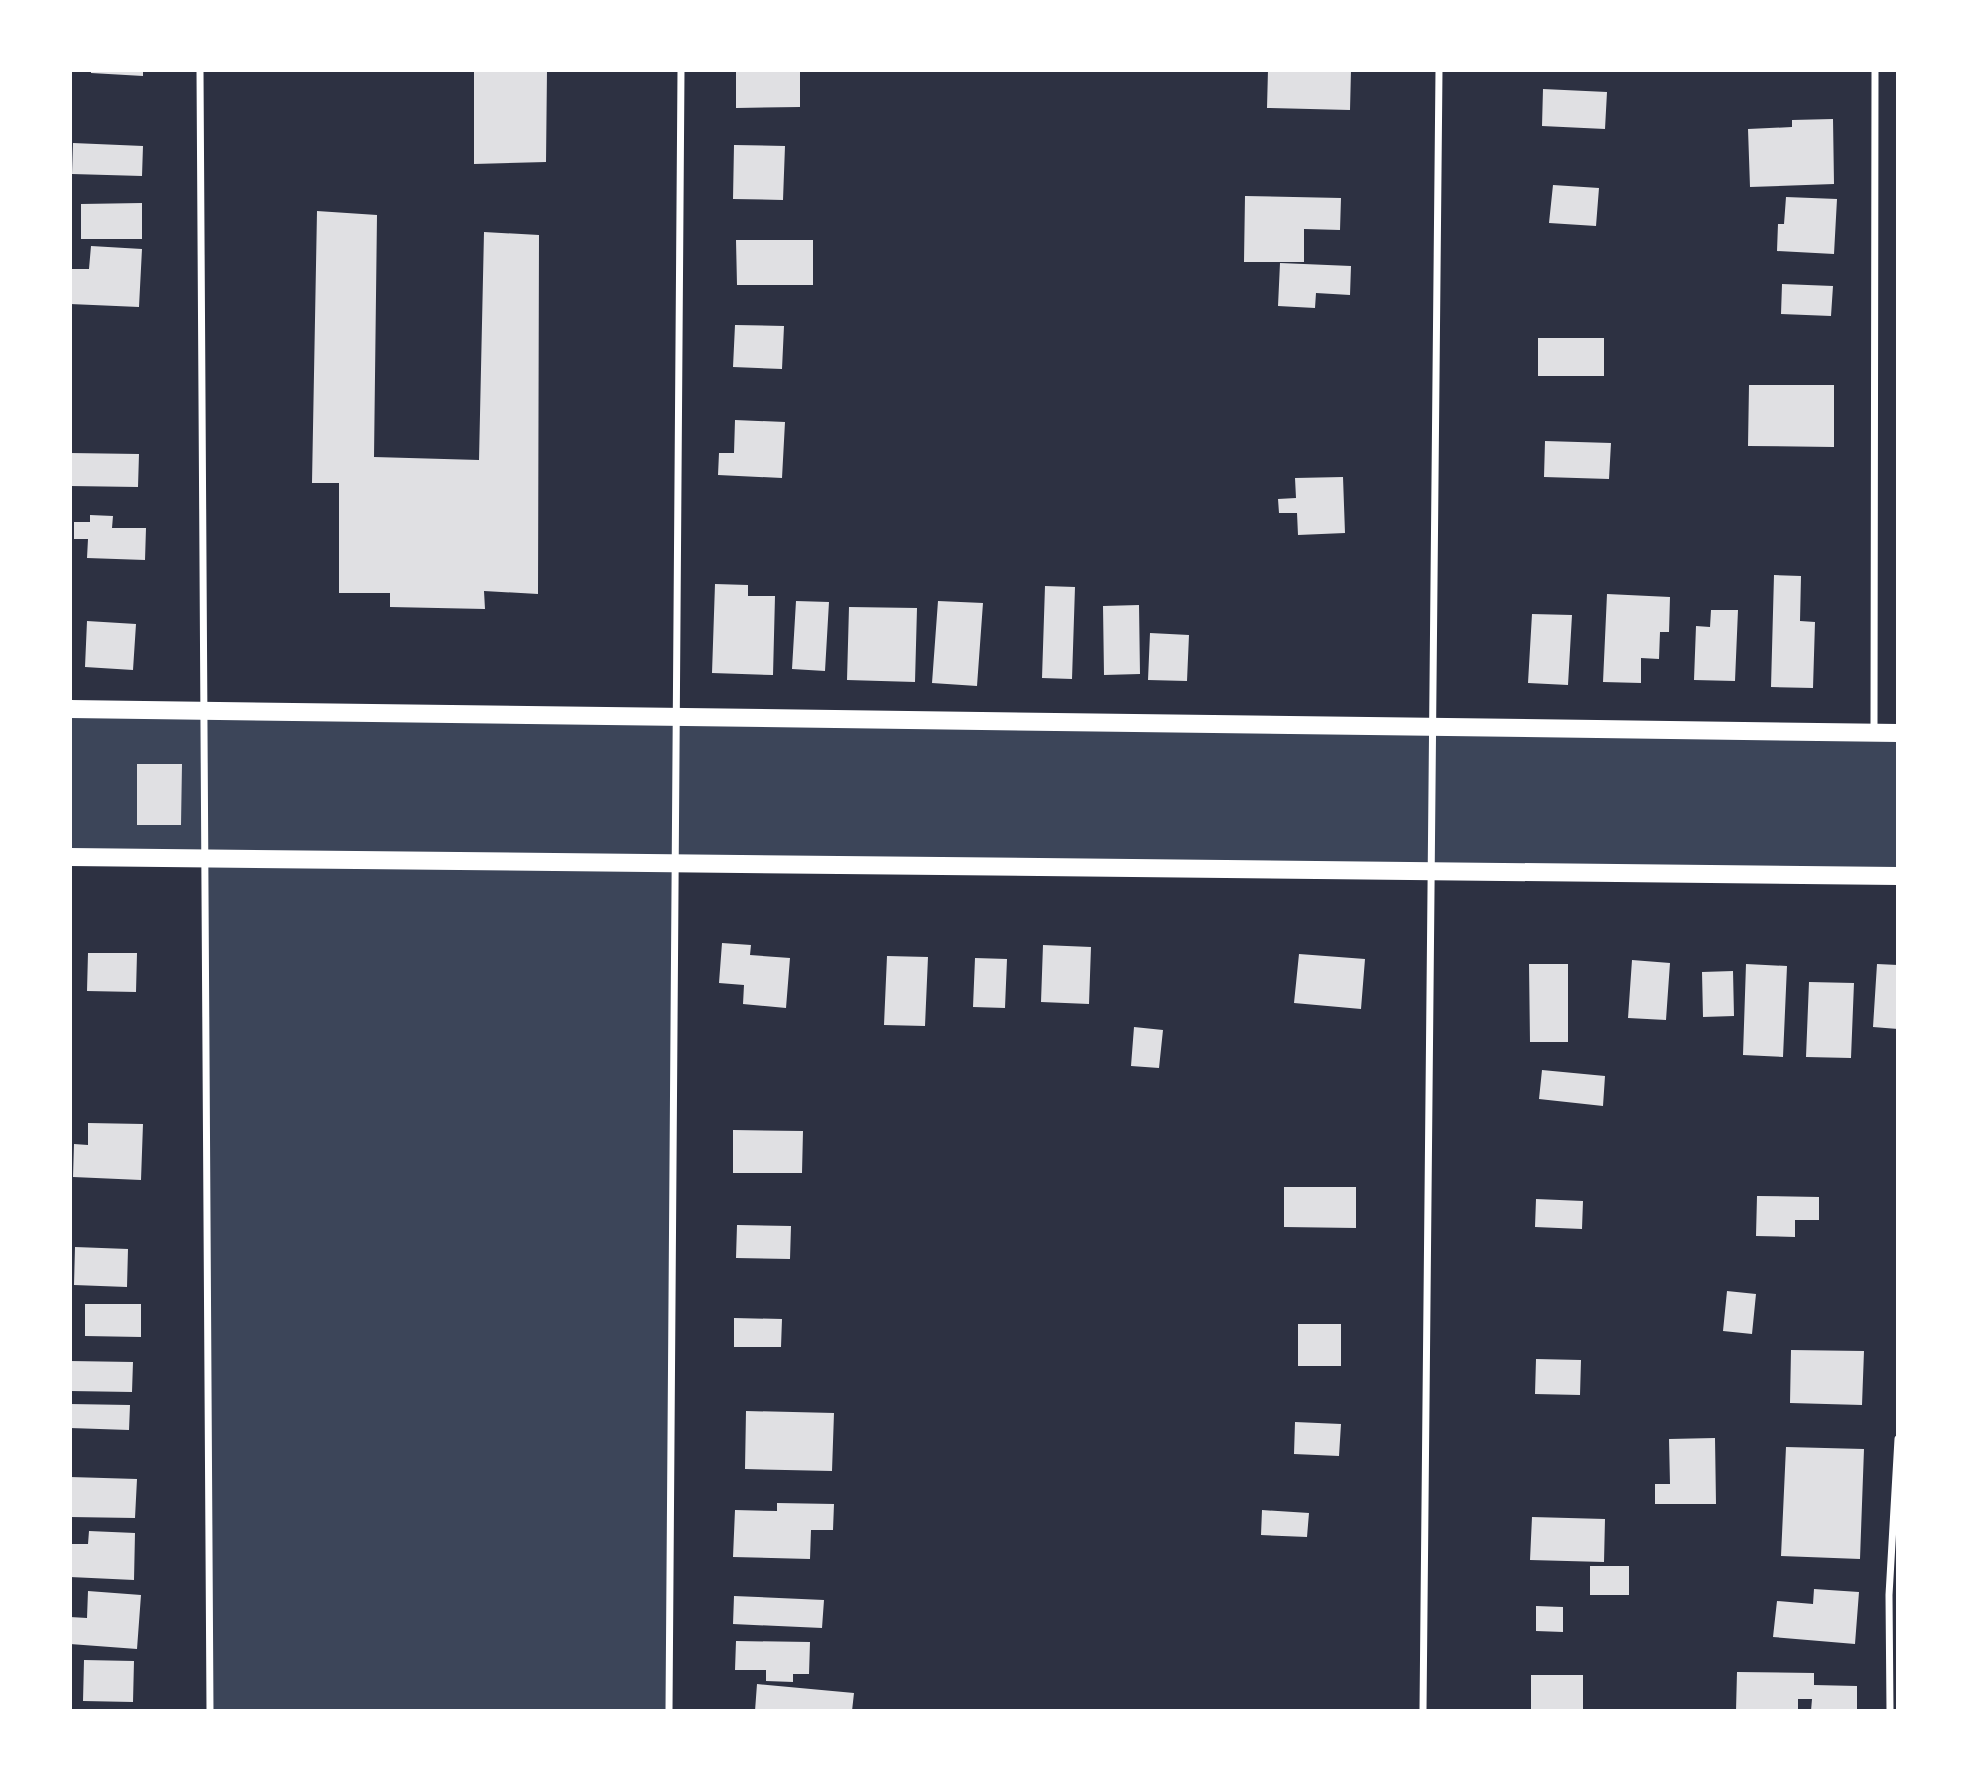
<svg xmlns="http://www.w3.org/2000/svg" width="1968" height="1781" font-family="'DM Sans',sans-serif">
  <rect width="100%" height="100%" fill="#2d3142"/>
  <!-- green -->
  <path fill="#3c4559" d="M 70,706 L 1898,733 L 1898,876 L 675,863 L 669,1711 L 210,1711 L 205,859 L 70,857 Z"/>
  <!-- building -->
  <path fill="#e0e0e3" d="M 91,70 L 143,70 L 143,76 L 91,73 Z
    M 474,70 L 547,70 L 546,162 L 474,164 Z
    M 736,70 L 800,70 L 800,107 L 736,108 Z
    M 1268,70 L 1351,70 L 1350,110 L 1267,108 Z
    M 1543,89 L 1607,92 L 1605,129 L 1542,126 Z
    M 1833,119 L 1834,184 L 1750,187 L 1748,129 L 1792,127 L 1792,120 Z
    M 73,143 L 143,146 L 142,176 L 72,174 Z
    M 734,145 L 785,146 L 783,200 L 733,199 Z
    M 1553,185 L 1599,188 L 1596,226 L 1549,223 Z
    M 1245,196 L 1341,198 L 1340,230 L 1304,229 L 1304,262 L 1244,262 Z
    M 1786,197 L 1837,199 L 1834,254 L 1777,251 L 1778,224 L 1784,224 Z
    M 142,203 L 142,239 L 81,239 L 81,204 Z
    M 317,211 L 377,215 L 374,457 L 479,460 L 484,232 L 539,235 L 538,594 L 484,591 L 485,609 L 390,607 L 390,593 L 339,593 L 339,483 L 312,483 Z
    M 736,240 L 813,240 L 813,285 L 737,285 Z
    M 91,246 L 142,249 L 139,307 L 70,304 L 70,269 L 89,269 Z
    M 1280,263 L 1351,266 L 1350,295 L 1316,293 L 1315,308 L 1278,306 Z
    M 1782,284 L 1833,286 L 1831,316 L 1781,314 Z
    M 735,325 L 784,326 L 782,369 L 733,367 Z
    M 1538,338 L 1604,338 L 1604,376 L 1538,376 Z
    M 1749,385 L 1834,385 L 1834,447 L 1748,446 Z
    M 735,420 L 785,422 L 782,478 L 718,475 L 719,453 L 734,453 Z
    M 1545,441 L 1611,443 L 1609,479 L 1544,477 Z
    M 70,453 L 139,454 L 138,487 L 70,486 Z
    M 1343,477 L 1345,533 L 1298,535 L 1297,513 L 1279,513 L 1278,499 L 1296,498 L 1295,478 Z
    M 90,515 L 113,516 L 112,528 L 146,528 L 145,560 L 87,558 L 88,539 L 74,539 L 74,522 L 90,522 Z
    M 1774,575 L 1801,576 L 1800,621 L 1815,622 L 1813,688 L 1771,687 Z
    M 715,584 L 748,585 L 748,596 L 775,596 L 773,675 L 712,673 Z
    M 1045,586 L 1075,587 L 1072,679 L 1042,678 Z
    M 1607,594 L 1670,597 L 1669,632 L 1660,632 L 1659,659 L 1641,658 L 1641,683 L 1603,682 Z
    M 796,601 L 829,602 L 825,671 L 792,669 Z
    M 938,601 L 983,603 L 977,686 L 932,683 Z
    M 1139,605 L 1140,674 L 1104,675 L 1103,606 Z
    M 849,607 L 917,608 L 915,682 L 847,680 Z
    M 1711,610 L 1738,610 L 1735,681 L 1694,680 L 1696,626 L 1710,627 Z
    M 1532,614 L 1572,615 L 1568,685 L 1528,683 Z
    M 87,621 L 136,624 L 133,670 L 85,667 Z
    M 1150,633 L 1189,635 L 1187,681 L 1148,680 Z
    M 137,764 L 182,764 L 181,825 L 137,825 Z
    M 722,943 L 751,945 L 750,955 L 790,958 L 786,1008 L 743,1004 L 744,985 L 719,983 Z
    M 1043,945 L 1091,947 L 1089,1004 L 1041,1002 Z
    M 88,953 L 137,953 L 136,992 L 87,991 Z
    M 1299,954 L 1365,959 L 1361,1009 L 1294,1003 Z
    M 887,956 L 928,957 L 925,1026 L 884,1025 Z
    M 975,958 L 1007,959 L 1005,1008 L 973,1007 Z
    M 1632,960 L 1670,963 L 1666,1020 L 1628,1018 Z
    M 1529,964 L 1568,964 L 1568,1042 L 1530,1042 Z
    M 1746,964 L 1787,966 L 1783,1057 L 1743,1055 Z
    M 1877,964 L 1898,965 L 1898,1029 L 1873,1027 Z
    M 1733,971 L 1734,1016 L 1703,1017 L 1702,972 Z
    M 1809,982 L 1854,983 L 1851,1058 L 1806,1057 Z
    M 1134,1027 L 1163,1030 L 1159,1068 L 1131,1066 Z
    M 1542,1070 L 1605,1076 L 1603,1106 L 1539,1099 Z
    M 88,1123 L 143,1124 L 141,1180 L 73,1177 L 74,1144 L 88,1145 Z
    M 733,1130 L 803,1131 L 802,1173 L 733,1173 Z
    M 1284,1187 L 1356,1187 L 1356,1228 L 1284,1227 Z
    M 1757,1196 L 1819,1197 L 1819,1220 L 1795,1220 L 1795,1237 L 1756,1236 Z
    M 1536,1199 L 1583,1201 L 1582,1229 L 1535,1227 Z
    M 737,1225 L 791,1226 L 790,1259 L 736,1258 Z
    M 75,1247 L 128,1249 L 127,1287 L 74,1285 Z
    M 1727,1291 L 1756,1294 L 1752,1334 L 1723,1331 Z
    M 85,1304 L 141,1304 L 141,1337 L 85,1336 Z
    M 734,1318 L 782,1319 L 781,1347 L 734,1347 Z
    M 1298,1324 L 1341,1324 L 1341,1366 L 1298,1366 Z
    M 1791,1350 L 1864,1351 L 1862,1405 L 1790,1403 Z
    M 1536,1359 L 1581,1360 L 1580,1395 L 1535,1394 Z
    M 70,1361 L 133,1362 L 132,1392 L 70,1391 Z
    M 70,1404 L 130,1405 L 129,1430 L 70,1428 Z
    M 746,1411 L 834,1413 L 832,1471 L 745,1469 Z
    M 1295,1422 L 1341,1424 L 1339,1456 L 1294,1454 Z
    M 1715,1438 L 1716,1504 L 1655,1504 L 1655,1484 L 1670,1484 L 1669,1439 Z
    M 1786,1447 L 1864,1449 L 1860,1559 L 1781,1556 Z
    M 70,1477 L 137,1479 L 135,1518 L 70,1517 Z
    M 777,1503 L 834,1504 L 833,1530 L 811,1530 L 810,1559 L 733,1557 L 735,1510 L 777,1511 Z
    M 1262,1510 L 1309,1513 L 1307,1537 L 1261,1535 Z
    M 1532,1517 L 1605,1519 L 1604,1562 L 1530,1560 Z
    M 89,1531 L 135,1533 L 134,1580 L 70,1577 L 70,1544 L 88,1544 Z
    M 1590,1566 L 1629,1566 L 1629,1595 L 1590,1595 Z
    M 1814,1589 L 1859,1592 L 1855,1644 L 1773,1637 L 1777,1601 L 1813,1604 Z
    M 88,1591 L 141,1595 L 137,1649 L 70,1644 L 70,1617 L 87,1618 Z
    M 734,1596 L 824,1600 L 822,1628 L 733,1624 Z
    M 1536,1606 L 1563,1607 L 1563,1632 L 1536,1631 Z
    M 736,1641 L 810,1642 L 809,1674 L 793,1674 L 793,1682 L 766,1681 L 766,1670 L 735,1670 Z
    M 84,1660 L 134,1661 L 133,1702 L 83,1701 Z
    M 1737,1672 L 1814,1673 L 1814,1685 L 1857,1686 L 1857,1711 L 1811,1711 L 1812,1699 L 1798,1699 L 1798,1711 L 1736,1711 Z
    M 1531,1675 L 1583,1675 L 1583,1710 L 1531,1710 Z
    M 757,1684 L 854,1693 L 852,1711 L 755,1711 Z"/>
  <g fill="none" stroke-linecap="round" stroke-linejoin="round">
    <!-- minor -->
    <path stroke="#fff" stroke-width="7" d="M 200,70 L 210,1711
      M 1874,732 L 1875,70
      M 669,1711 L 681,70
      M 1423,1711 L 1439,70
      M 1890,1711 L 1889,1595 L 1898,1439"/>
    <!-- primary -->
    <path stroke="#fff" stroke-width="18" d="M 70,709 L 1898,733
      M 70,857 L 1898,876"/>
  </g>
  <!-- border -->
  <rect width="1968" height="1781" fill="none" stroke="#ffffff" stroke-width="144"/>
</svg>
